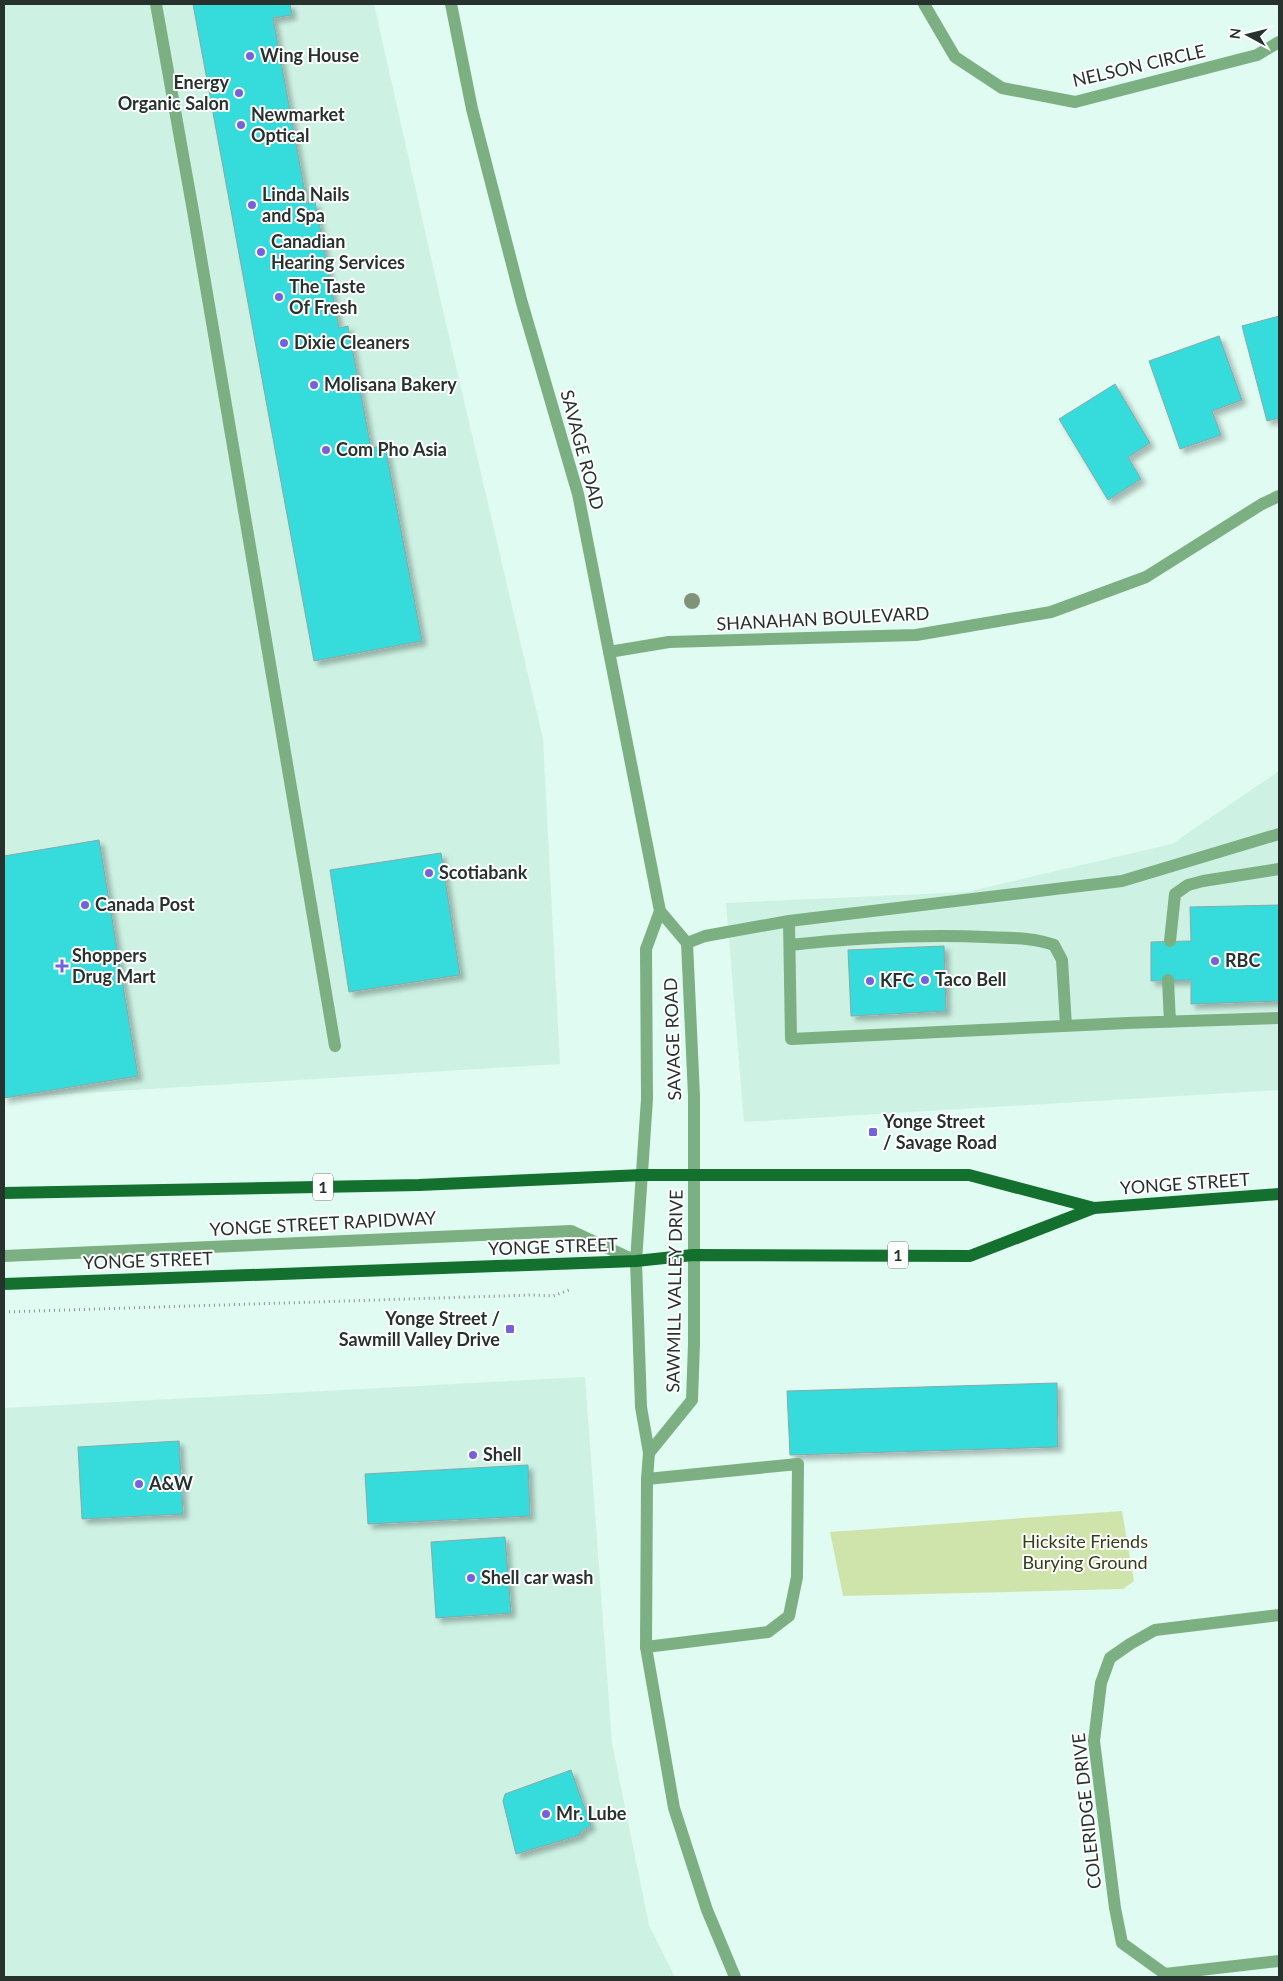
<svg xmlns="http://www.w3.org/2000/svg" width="1283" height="1981" font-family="Lato,sans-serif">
  <defs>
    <filter id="shadow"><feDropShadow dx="4.5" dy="4.5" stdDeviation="2.5" flood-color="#0004"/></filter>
  </defs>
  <rect width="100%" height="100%" fill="#e0fbf1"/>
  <!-- built -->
  <path fill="#cdf2e4" d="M 4,4 L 374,4 L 441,302 L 543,739 L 560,1064 L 4,1098 Z
    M 1279,771 L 1279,1090 L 744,1122 L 726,903 L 966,892 L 1172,844 Z
    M 585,1377 L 612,1743 L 649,1925 L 675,1977 L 4,1977 L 4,1408 Z"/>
  <!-- green -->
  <path fill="#cee4ab" d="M 1122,1511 L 1134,1581 L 1123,1589 L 843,1596 L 830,1532 Z"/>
  <!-- building -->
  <path fill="#34dcdb" stroke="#8ba8a7" filter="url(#shadow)" d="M 193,4 L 290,4 L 292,15 L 273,18 L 307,204 L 315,202 L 339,328 L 348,326 L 371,448 L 385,445 L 422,641 L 314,661 Z
    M 1279,316 L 1279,418 L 1267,421 L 1242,326 Z
    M 1219,336 L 1242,400 L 1212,411 L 1221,435 L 1180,449 L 1149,361 Z
    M 1115,384 L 1150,443 L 1128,457 L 1141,479 L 1108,500 L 1059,419 Z
    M 99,840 L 138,1076 L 4,1098 L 4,856 Z
    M 441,853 L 460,975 L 349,992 L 330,870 Z
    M 1279,905 L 1279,1001 L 1191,1004 L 1191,980 L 1151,981 L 1151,942 L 1191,941 L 1190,907 Z
    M 944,946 L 946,1011 L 851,1016 L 848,950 Z
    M 1057,1383 L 1058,1447 L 790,1455 L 787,1391 Z
    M 179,1441 L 183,1514 L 82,1519 L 78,1447 Z
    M 528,1465 L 530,1516 L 368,1524 L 365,1474 Z
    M 505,1537 L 511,1613 L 436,1618 L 431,1542 Z
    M 571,1770 L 591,1826 L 581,1831 L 580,1835 L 516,1854 L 503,1801 L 505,1794 Z"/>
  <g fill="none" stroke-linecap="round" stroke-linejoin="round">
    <!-- path -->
    <path stroke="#83968f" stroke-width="3" stroke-dasharray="1 4" stroke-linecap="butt" d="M 4,1312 L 532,1295 L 553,1296 L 569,1290"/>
    <!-- service -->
    <path stroke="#7cb083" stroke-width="12" d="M 156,4 L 193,211 L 335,1046
      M 789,921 L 1122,881 L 1279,834
      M 1170,941 L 1175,894 L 1188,885 L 1203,881 L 1279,869
      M 687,943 L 705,936 L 789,921 L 791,1039 L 1127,1023 L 1279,1018
      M 790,945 C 855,938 920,934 986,937 C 1009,938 1032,937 1054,945 L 1062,960 L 1066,1026
      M 1168,980 L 1170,1022
      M 4,1256 L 571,1231 L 636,1261
      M 646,1647 L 768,1632 L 789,1616 L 797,1577 L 798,1464 L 647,1479"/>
    <!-- minor -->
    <path stroke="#7cb083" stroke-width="12" d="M 924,4 L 955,57 L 1002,88 L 1075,102 L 1257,55 L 1279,42
      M 609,652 L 669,642 L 916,635 L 1051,612 L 1146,577 L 1262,504 L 1279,496
      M 1279,1615 L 1155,1630 L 1130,1644 L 1110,1658 L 1101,1683 L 1094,1741 L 1115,1908 L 1122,1943 L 1165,1974 L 1279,1961"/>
    <!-- tertiary -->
    <path stroke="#7cb083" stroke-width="12" d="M 451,4 L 472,109 L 522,303 L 578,494 L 660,911 L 687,943 L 694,1096 L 694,1344 L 692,1400 L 649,1453
      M 660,911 L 646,949 L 647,1099 L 636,1261 L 641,1407 L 649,1453 L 647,1479 L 646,1647 L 674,1808 L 707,1910 L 735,1977"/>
    <!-- primary -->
    <path stroke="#13702f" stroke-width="12" d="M 4,1193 L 419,1185 L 642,1175 L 969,1175 L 1094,1208
      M 4,1284 L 636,1261 L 693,1255 L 970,1256 L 1094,1208 L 1279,1194"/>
  </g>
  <!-- trees -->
  <circle fill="#809379" cx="692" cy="601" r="8"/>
  <!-- markers -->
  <g fill="#7461db" stroke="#fff" stroke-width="2">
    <circle cx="250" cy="56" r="5"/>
    <circle cx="239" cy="93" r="5"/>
    <circle cx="241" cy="125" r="5"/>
    <circle cx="252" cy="205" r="5"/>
    <circle cx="261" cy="252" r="5"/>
    <circle cx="279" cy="297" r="5"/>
    <circle cx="284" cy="343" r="5"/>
    <circle cx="314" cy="385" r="5"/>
    <circle cx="326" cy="450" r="5"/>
    <circle cx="429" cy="873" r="5"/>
    <circle cx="85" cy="905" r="5"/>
    <circle cx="1215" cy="961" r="5"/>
    <path d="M59.5 958.5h5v5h5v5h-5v5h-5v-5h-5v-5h5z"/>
    <circle cx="925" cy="980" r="5"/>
    <circle cx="870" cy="981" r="5"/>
    <rect x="868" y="1127" width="10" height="10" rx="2.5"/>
    <rect x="505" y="1324" width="10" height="10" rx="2.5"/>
    <circle cx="473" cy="1455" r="5"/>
    <circle cx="139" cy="1484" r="5"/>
    <circle cx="471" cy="1578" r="5"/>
    <circle cx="546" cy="1814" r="5"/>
  </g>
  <g text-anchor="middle" stroke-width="4" stroke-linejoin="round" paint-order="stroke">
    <!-- shield labels -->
    <g fill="#fff" stroke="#68706d" stroke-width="1">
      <rect x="313" y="1173.5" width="20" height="27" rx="4"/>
      <rect x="888" y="1241.5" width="20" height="27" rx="4"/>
    </g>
    <g font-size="16" font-weight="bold" fill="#27322e">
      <text x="323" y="1193">1</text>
      <text x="898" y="1261">1</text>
    </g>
    <!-- poi labels -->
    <g font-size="18" font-weight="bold" fill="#27322e" stroke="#fff" text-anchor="start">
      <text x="260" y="62">Wing House</text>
      <text x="229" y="89" text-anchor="end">Energy<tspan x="229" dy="21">Organic Salon</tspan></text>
      <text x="251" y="121">Newmarket<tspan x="251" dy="21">Optical</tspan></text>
      <text x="262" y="201">Linda Nails<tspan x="262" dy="21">and Spa</tspan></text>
      <text x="271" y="248">Canadian<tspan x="271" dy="21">Hearing Services</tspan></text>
      <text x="289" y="293">The Taste<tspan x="289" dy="21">Of Fresh</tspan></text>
      <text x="294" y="349">Dixie Cleaners</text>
      <text x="324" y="391">Molisana Bakery</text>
      <text x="336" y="456">Com Pho Asia</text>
      <text x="439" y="879">Scotiabank</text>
      <text x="95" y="911">Canada Post</text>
      <text x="72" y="962">Shoppers<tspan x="72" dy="21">Drug Mart</tspan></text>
      <text x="1225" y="967">RBC</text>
      <text x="935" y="986">Taco Bell</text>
      <text x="880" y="987">KFC</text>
      <text x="883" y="1128">Yonge Street<tspan x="883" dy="21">/ Savage Road</tspan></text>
      <text x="500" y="1325" text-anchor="end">Yonge Street /<tspan x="500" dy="21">Sawmill Valley Drive</tspan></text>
      <text x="483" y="1461">Shell</text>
      <text x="149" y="1490">A&amp;W</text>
      <text x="481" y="1584">Shell car wash</text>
      <text x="556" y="1820">Mr. Lube</text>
    </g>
    <!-- street labels -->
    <g font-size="18" fill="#27322e" stroke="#fff">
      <text transform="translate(1139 66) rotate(-13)" y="6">NELSON CIRCLE</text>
      <text transform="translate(582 450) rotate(75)" y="6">SAVAGE ROAD</text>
      <text transform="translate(823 619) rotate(-3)" y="6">SHANAHAN BOULEVARD</text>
      <text transform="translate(673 1039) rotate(-92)" y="6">SAVAGE ROAD</text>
      <text transform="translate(1185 1184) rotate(-4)" y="6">YONGE STREET</text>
      <text transform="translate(323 1224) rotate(-3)" y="6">YONGE STREET RAPIDWAY</text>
      <text transform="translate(553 1247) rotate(-2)" y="6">YONGE STREET</text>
      <text transform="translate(148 1261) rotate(-2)" y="6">YONGE STREET</text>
      <text transform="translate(675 1291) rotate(-89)" y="6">SAWMILL VALLEY DRIVE</text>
      <text transform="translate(1087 1811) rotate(-96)" y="6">COLERIDGE DRIVE</text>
    </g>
    <!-- park labels -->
    <g font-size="18" fill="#313e16" stroke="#fff">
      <text x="1085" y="1548">Hicksite Friends<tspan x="1085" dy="21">Burying Ground</tspan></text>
    </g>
  </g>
  <!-- border -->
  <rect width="1283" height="1981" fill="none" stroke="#27322e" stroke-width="10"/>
  <!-- north arrow -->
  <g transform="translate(1248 35) rotate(277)" stroke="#ffffff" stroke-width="4" paint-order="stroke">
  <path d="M0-4L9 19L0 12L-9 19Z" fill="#27322e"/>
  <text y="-8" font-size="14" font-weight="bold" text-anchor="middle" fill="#27322e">N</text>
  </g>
</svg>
